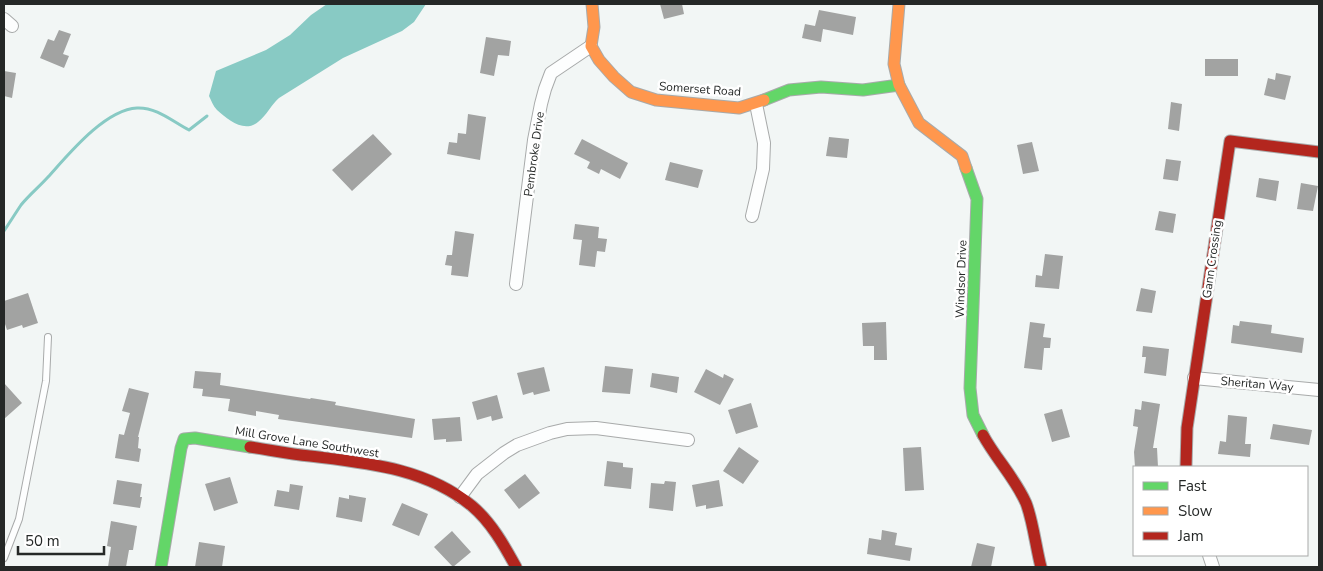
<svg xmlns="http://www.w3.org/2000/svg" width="1323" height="571" font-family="'Nunito Sans',sans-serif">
  <rect width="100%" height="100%" fill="#f2f6f5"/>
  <!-- water -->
  <path fill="#88cac4" d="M 327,4 L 426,4 L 414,22 L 402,31 L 343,58 L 279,98 C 271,105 267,115 258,122 C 244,133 228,120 217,110 C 213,106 211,100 209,96 L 216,71 L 266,50 L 290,35 L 311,15 Z"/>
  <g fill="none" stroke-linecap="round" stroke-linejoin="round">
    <!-- stream -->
    <path stroke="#88cac4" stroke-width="3" d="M 4,231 C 10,222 15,214 21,205 C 29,195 39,187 48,177 C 68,155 104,110 137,108 C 157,107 173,122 189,130 L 207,116"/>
  </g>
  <!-- building -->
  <path fill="#a2a3a2" d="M 660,4 L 682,4 L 684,14 L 664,19 Z
    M 819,10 L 856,17 L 853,35 L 823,29 L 821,42 L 802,38 L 805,24 L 815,26 Z
    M 59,30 L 71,34 L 63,54 L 69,56 L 64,68 L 40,58 L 48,39 L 54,41 Z
    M 486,37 L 511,41 L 509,56 L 498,55 L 494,76 L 480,73 Z
    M 1205,59 L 1238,59 L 1238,76 L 1205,76 Z
    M 4,71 L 16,73 L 12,98 L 4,96 Z
    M 1276,73 L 1291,76 L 1285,100 L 1264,95 L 1268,78 L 1275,80 Z
    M 1171,102 L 1182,104 L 1179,131 L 1168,129 Z
    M 468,114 L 486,117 L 480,160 L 447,154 L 449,142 L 457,143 L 458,133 L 466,134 Z
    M 373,134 L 392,154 L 352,191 L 332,170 Z
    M 829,137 L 849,139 L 847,158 L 826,156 Z
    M 582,139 L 628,163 L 620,179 L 601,169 L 599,174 L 587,168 L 590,162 L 574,154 Z
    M 1032,142 L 1039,171 L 1023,174 L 1017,145 Z
    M 1166,159 L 1181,161 L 1178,181 L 1163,179 Z
    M 670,162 L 703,170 L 698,188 L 665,180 Z
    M 1259,178 L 1279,181 L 1276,201 L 1256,197 Z
    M 1301,183 L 1318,186 L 1313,211 L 1297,209 Z
    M 1159,211 L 1176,214 L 1173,233 L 1155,230 Z
    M 575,224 L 599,227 L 598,238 L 607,239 L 605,252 L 597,251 L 595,267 L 579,265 L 582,240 L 573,239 Z
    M 455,231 L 474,234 L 468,277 L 451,275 L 452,266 L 445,265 L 447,255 L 452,255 Z
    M 1045,254 L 1063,256 L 1059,289 L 1035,287 L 1036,275 L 1042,276 Z
    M 1141,288 L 1156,291 L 1152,313 L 1136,311 Z
    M 28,293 L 38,323 L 23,328 L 22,325 L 7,330 L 4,321 L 4,301 Z
    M 1240,321 L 1272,325 L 1271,333 L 1304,338 L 1302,353 L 1231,343 L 1233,325 L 1239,326 Z
    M 886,322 L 887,360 L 874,360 L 874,346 L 863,346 L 862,323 Z
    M 1030,322 L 1045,324 L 1043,337 L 1051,338 L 1050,348 L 1044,348 L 1042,370 L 1024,368 Z
    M 1143,346 L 1169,349 L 1166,376 L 1144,373 L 1146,357 L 1142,357 Z
    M 605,366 L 633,369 L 630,394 L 602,392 Z
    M 544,367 L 550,391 L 534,395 L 533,392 L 523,395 L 517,373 Z
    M 706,369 L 723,378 L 724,374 L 734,379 L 720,405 L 694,392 Z
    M 195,371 L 221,373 L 220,385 L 310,399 L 311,398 L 336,402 L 335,405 L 415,419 L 412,438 L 278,419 L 279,415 L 256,411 L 256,416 L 228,411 L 230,399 L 202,396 L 203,389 L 193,388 Z
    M 652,373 L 679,377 L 677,393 L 650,387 Z
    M 4,383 L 22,403 L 4,419 Z
    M 129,388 L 149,393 L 138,437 L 139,437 L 138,448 L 141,449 L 139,462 L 115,458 L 119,434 L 124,435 L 130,413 L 122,411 Z
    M 497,395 L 503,418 L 492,421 L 491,416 L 477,420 L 472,402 Z
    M 1142,401 L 1160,404 L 1153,448 L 1157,448 L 1158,467 L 1135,467 L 1134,452 L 1138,427 L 1133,426 L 1135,409 L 1141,410 Z
    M 751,403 L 758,427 L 736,434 L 728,410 Z
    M 1062,409 L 1070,437 L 1052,442 L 1044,414 Z
    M 1228,415 L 1247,417 L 1245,444 L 1251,444 L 1250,457 L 1218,454 L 1220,441 L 1226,442 Z
    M 460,417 L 462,441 L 446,442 L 446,439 L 434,440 L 432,419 Z
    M 1273,424 L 1312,430 L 1309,445 L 1270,439 Z
    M 739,447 L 759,461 L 743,484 L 723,471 Z
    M 921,447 L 924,490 L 905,491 L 903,448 Z
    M 607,461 L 623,463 L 623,467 L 633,468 L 631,489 L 604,486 Z
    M 525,474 L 540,493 L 519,509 L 504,490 Z
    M 230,477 L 238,503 L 214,511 L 205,484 Z
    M 117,480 L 142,484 L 140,497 L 142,497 L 140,508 L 113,504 Z
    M 719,480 L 723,506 L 706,509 L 706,505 L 696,507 L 692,485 Z
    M 665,481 L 676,482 L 673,511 L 649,508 L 651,483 L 664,484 Z
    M 290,484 L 303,486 L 299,510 L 274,506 L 277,490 L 289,492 Z
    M 349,495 L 366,498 L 362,522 L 336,517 L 339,497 L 349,499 Z
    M 402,503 L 428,514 L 419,536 L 392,525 Z
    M 111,521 L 137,526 L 133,550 L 129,550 L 126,567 L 108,567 L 111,547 L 107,546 Z
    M 882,530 L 897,533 L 895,545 L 912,548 L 910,561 L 867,554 L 869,538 L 881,540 Z
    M 452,531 L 471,552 L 453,567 L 434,547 Z
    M 199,542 L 225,546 L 222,567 L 195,567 Z
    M 977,543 L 995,547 L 991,567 L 971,567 Z"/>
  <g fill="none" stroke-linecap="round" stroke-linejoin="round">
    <defs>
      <path id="lane" d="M 4,558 L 19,519 L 46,381 L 48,337"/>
      <path id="street" d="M 4,19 L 12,26
        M 752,216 L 763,169 L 764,143 L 756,104
        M 516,284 L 534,140 L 541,104 L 545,89 L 551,73 L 591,46
        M 1194,378 L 1319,390
        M 460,497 L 477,474 L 504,453 L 517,445 L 550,433 L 567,429 L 596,428 L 688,440
        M 1209,555 L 1213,567"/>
      <path id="fast" d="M 764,100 L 789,90 L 821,87 L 863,90 L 899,85
        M 966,168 L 977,199 L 970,388 L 973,415 L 983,435
        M 161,567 L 181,448 L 184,439 L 195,438 L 250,447"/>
      <path id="slow" d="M 592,4 L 594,27 L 591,46 L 599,60 L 614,77 L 631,92 L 656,100 L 739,108 L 764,100
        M 899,4 L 894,64 L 899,85 L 919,123 L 962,156 L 966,168"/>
      <path id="jam" d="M 983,435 C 996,459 1015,478 1026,503 C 1033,521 1036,548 1041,567
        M 250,447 C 270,450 290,454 310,456 C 367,463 426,468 472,506 C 491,522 504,545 516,567
        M 1186,467 L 1187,428 L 1230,141 L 1319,152"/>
    </defs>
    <!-- lane casing -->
    <use href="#lane" stroke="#a8aaaa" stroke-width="8"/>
    <!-- street casing -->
    <use href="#street" stroke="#a8aaaa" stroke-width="14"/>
    <!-- fast casing -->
    <use href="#fast" stroke="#a8aaaa" stroke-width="13"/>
    <!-- slow casing -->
    <use href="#slow" stroke="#a8aaaa" stroke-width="13"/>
    <!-- jam casing -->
    <use href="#jam" stroke="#a8aaaa" stroke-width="13"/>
    <!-- lane -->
    <use href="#lane" stroke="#fdfefe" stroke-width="6"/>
    <!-- street -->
    <use href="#street" stroke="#fdfefe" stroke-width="12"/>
    <!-- fast -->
    <use href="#fast" stroke="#63d668" stroke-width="11"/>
    <!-- slow -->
    <use href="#slow" stroke="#ff974d" stroke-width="11"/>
    <!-- jam -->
    <use href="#jam" stroke="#b3261e" stroke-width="11"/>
  </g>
  <g text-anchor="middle" stroke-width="5" stroke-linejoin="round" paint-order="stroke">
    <!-- street labels -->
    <g font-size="12" fill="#252827" stroke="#fff">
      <text transform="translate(700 89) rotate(4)" y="4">Somerset Road</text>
      <text transform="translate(534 154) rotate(-82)" y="4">Pembroke Drive</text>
      <text transform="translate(1212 259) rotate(-82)" y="4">Gann Crossing</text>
      <text transform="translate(961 279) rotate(-88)" y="4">Windsor Drive</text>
      <text transform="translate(1257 384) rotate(5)" y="4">Sheritan Way</text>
      <text transform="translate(307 442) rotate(9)" y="4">Mill Grove Lane Southwest</text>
    </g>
  </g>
  <!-- border -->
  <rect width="1323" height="571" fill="none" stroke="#252827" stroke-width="10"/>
  <!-- legend -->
  <rect x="1133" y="466" width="175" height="90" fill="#ffffff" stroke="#a8a9a9"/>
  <rect x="1143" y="482" width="25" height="8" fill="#63d668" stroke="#a8a9a9"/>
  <text x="1178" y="491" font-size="15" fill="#252827">Fast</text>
  <rect x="1143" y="507" width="25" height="8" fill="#ff974d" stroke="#a8a9a9"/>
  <text x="1178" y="516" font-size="15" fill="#252827">Slow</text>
  <rect x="1143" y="532" width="25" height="8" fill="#b3261e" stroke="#a8a9a9"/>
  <text x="1178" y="541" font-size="15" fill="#252827">Jam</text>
  <!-- scale -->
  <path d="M18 546v8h86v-8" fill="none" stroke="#252827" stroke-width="2.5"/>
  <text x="25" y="546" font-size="15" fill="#252827" stroke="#ffffff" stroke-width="4" paint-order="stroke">50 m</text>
</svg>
